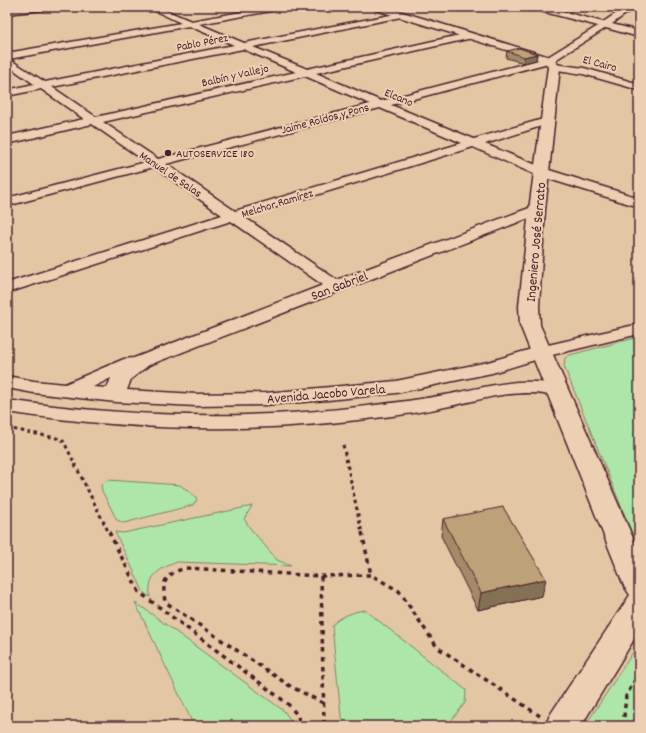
<svg xmlns="http://www.w3.org/2000/svg" width="646" height="733" font-family="Dekko,sans-serif">
  <rect width="100%" height="100%" fill="#e3c7a5"/>
  <filter id="ink" filterUnits="userSpaceOnUse"><feTurbulence type="fractalNoise" baseFrequency=".025" numOctaves="2"/><feDisplacementMap in="SourceGraphic" scale="8" xChannelSelector="R" yChannelSelector="G"/><feConvolveMatrix kernelMatrix="1 2 1 2 8 2 1 2 1" color-interpolation-filters="sRGB"/></filter>
  <g filter="url(#ink)">
    <!-- green -->
    <path fill="#aee6aa" stroke="#7c826a" d="M 639,337 L 639,550 L 564,366 L 565,358 L 570,355 Z
      M 108,480 L 180,485 L 195,496 L 197,500 L 193,505 L 124,523 L 117,520 L 102,491 L 101,484 Z
      M 252,506 L 244,519 L 250,528 L 277,560 L 291,566 L 177,562 C 157,570 148,575 150,597 L 144,593 L 115,532 L 123,533 Z
      M 135,602 L 284,711 L 291,721 L 292,726 L 194,726 Z
      M 365,610 L 466,690 L 465,703 L 447,726 L 342,726 L 332,626 C 338,617 355,611 365,610 Z
      M 639,643 L 639,726 L 585,726 Z"/>
    <g fill="none" stroke-linecap="round" stroke-linejoin="round">
      <defs>
        <path id="minor" d="M 30,7 L 55,7 L 51,9 L 7,14 L 7,10 Z
          M 147,7 L 158,7 L 191,21 L 269,7 L 286,7 L 282,9 L 199,24 L 244,43 L 401,13 L 405,15 L 401,17 L 253,47 L 307,69 L 469,33 L 472,34 L 473,36 L 472,38 L 316,73 L 381,101 L 546,58 L 598,26 L 533,9 L 532,7 L 545,7 L 603,22 L 626,7 L 635,7 L 612,24 L 639,31 L 639,37 L 606,28 L 552,62 L 391,105 L 474,139 L 543,119 L 551,119 L 553,121 L 551,123 L 485,144 L 546,169 L 639,198 L 639,207 L 536,175 L 473,147 L 244,217 L 337,280 L 532,207 L 537,206 L 542,207 L 544,210 L 542,213 L 149,365 L 131,379 L 127,390 L 196,394 L 265,393 L 396,381 L 488,362 L 535,348 L 639,324 L 639,334 L 548,356 L 492,373 L 396,393 L 328,400 L 265,405 L 196,406 L 116,402 L 34,393 L 7,388 L 7,376 L 34,381 L 65,384 L 124,359 L 134,358 L 323,285 L 231,221 L 7,293 L 7,283 L 222,215 L 154,167 L 7,206 L 7,198 L 146,162 L 92,124 L 7,144 L 7,136 L 84,119 L 41,89 L 7,96 L 7,90 L 34,84 L 7,65 L 7,53 L 181,23 ZM 189,26 L 234,45 L 45,82 L 9,59 ZM 243,49 L 296,72 L 96,117 L 52,87 ZM 305,76 L 370,104 L 158,159 L 103,122 ZM 380,108 L 462,143 L 235,211 L 166,164 ZM 111,378 L 107,388 L 93,387 Z
          M 554,64 L 584,68 L 639,84 L 639,90 L 583,74 L 551,69 L 549,67 L 551,65 Z
          M 517,382 C 533,381 548,382 564,386 L 567,390 L 564,394 C 553,397 542,393 531,393 C 519,393 507,394 495,396 C 480,399 465,403 450,406 C 423,412 395,416 367,419 C 247,434 126,430 7,412 L 7,400 C 126,417 247,421 367,406 C 395,403 423,399 451,394 C 473,389 494,384 517,382 Z"/>
        <path id="tertiary" d="M 371,7 L 386,7 L 553,58 L 560,67 L 545,210 L 539,306 L 540,325 L 639,552 L 639,631 L 581,726 L 545,726 L 550,715 L 630,595 L 624,586 L 520,325 L 519,306 L 529,210 L 548,67 L 545,62 L 373,9 Z"/>
      </defs>
      <!-- minor casing -->
      <use href="#minor" stroke="#4a1f2b" stroke-width="3"/>
      <!-- tertiary casing -->
      <use href="#tertiary" stroke="#4a1f2b" stroke-width="3"/>
      <!-- path-far1 -->
      <path stroke="#4a1f2b" stroke-width="3" stroke-dasharray="3.5 3.5" stroke-linecap="butt" d="M 7,428 L 61,439 L 64,442 L 109,533
        M 343,445 L 362,533"/>
      <!-- path -->
      <path stroke="#4a1f2b" stroke-width="3.5" stroke-dasharray="4.5 4.5" stroke-linecap="butt" d="M 109,532 L 139,592 L 288,704 L 298,716 L 300,726
        M 362,532 L 371,575
        M 321,576 L 324,726
        M 323,703 L 290,686 L 165,602 C 162,581 164,575 185,568 L 321,576 L 371,575 L 399,591 L 437,647 L 540,716
        M 623,726 L 626,696 L 639,673"/>
      <!-- minor -->
      <use href="#minor" fill="#edd0b3" fill-rule="evenodd"/>
      <!-- tertiary -->
      <use href="#tertiary" fill="#edd0b3" fill-rule="evenodd"/>
    </g>
    <!-- wall -->
    <path fill="#a38a67" stroke="#4a1f2b" d="M 507,51 L 537,54 L 536,60 L 524,63 L 506,58 Z
      M 443,519 L 542,596 L 478,610 L 441,536 Z"/>
    <!-- shaded-wall -->
    <path fill="#847154" stroke="#4a1f2b" d="M 537,54 L 536,60 L 524,63 L 524,57 Z
      M 546,579 L 542,596 L 478,610 L 481,593 Z"/>
    <!-- building -->
    <path fill="#bda178" stroke="#4a1f2b" d="M 519,48 L 537,54 L 524,57 L 507,51 Z
      M 503,507 L 546,579 L 481,593 L 443,519 Z"/>
  </g>
  <!-- markers -->
  <circle fill="#4a1f2b" stroke="#edd0b3" stroke-width="1.5" cx="168" cy="153" r="4"/>
  <g text-anchor="middle" stroke-width="4" stroke-linejoin="round" paint-order="stroke">
    <!-- far-street labels -->
    <g font-size="12" fill="#4a1f2b" stroke="#edd0b3">
      <text transform="translate(202 42) rotate(-11)" y="4">Pablo Pérez</text>
      <text transform="translate(600 63) rotate(15)" y="4">El Cairo</text>
      <text transform="translate(235 75) rotate(-13)" y="4">Balbín y Vallejo</text>
      <text transform="translate(399 97) rotate(23)" y="4">Elcano</text>
      <text transform="translate(325 118) rotate(-15)" y="4">Jaime Roldos y Pons</text>
      <text transform="translate(171 174) rotate(34)" y="4">Manuel de Salas</text>
      <text transform="translate(277 203) rotate(-17)" y="4">Melchor Ramírez</text>
    </g>
    <!-- far-poi labels -->
    <g font-size="12" fill="#4a1f2b" stroke="#edd0b3" text-anchor="start">
      <text x="176" y="157">AUTOSERVICE 180</text>
    </g>
    <!-- street labels -->
    <g font-size="14" fill="#4a1f2b" stroke="#edd0b3">
      <text transform="translate(535 242) rotate(-85)" y="5">Ingeniero José Serrato</text>
      <text transform="translate(339 285) rotate(-21)" y="5">San Gabriel</text>
      <text transform="translate(326 393) rotate(-5)" y="5">Avenida Jacobo Varela</text>
    </g>
  </g>
  <!-- margin -->
  <rect width="646" height="733" fill="none" stroke="#edd0b3" stroke-width="24"/>
  <rect x="12" y="12" width="622" height="709" fill="none" stroke="#4a1f2b" stroke-width="1.5" filter="url(#ink)"/>
</svg>
